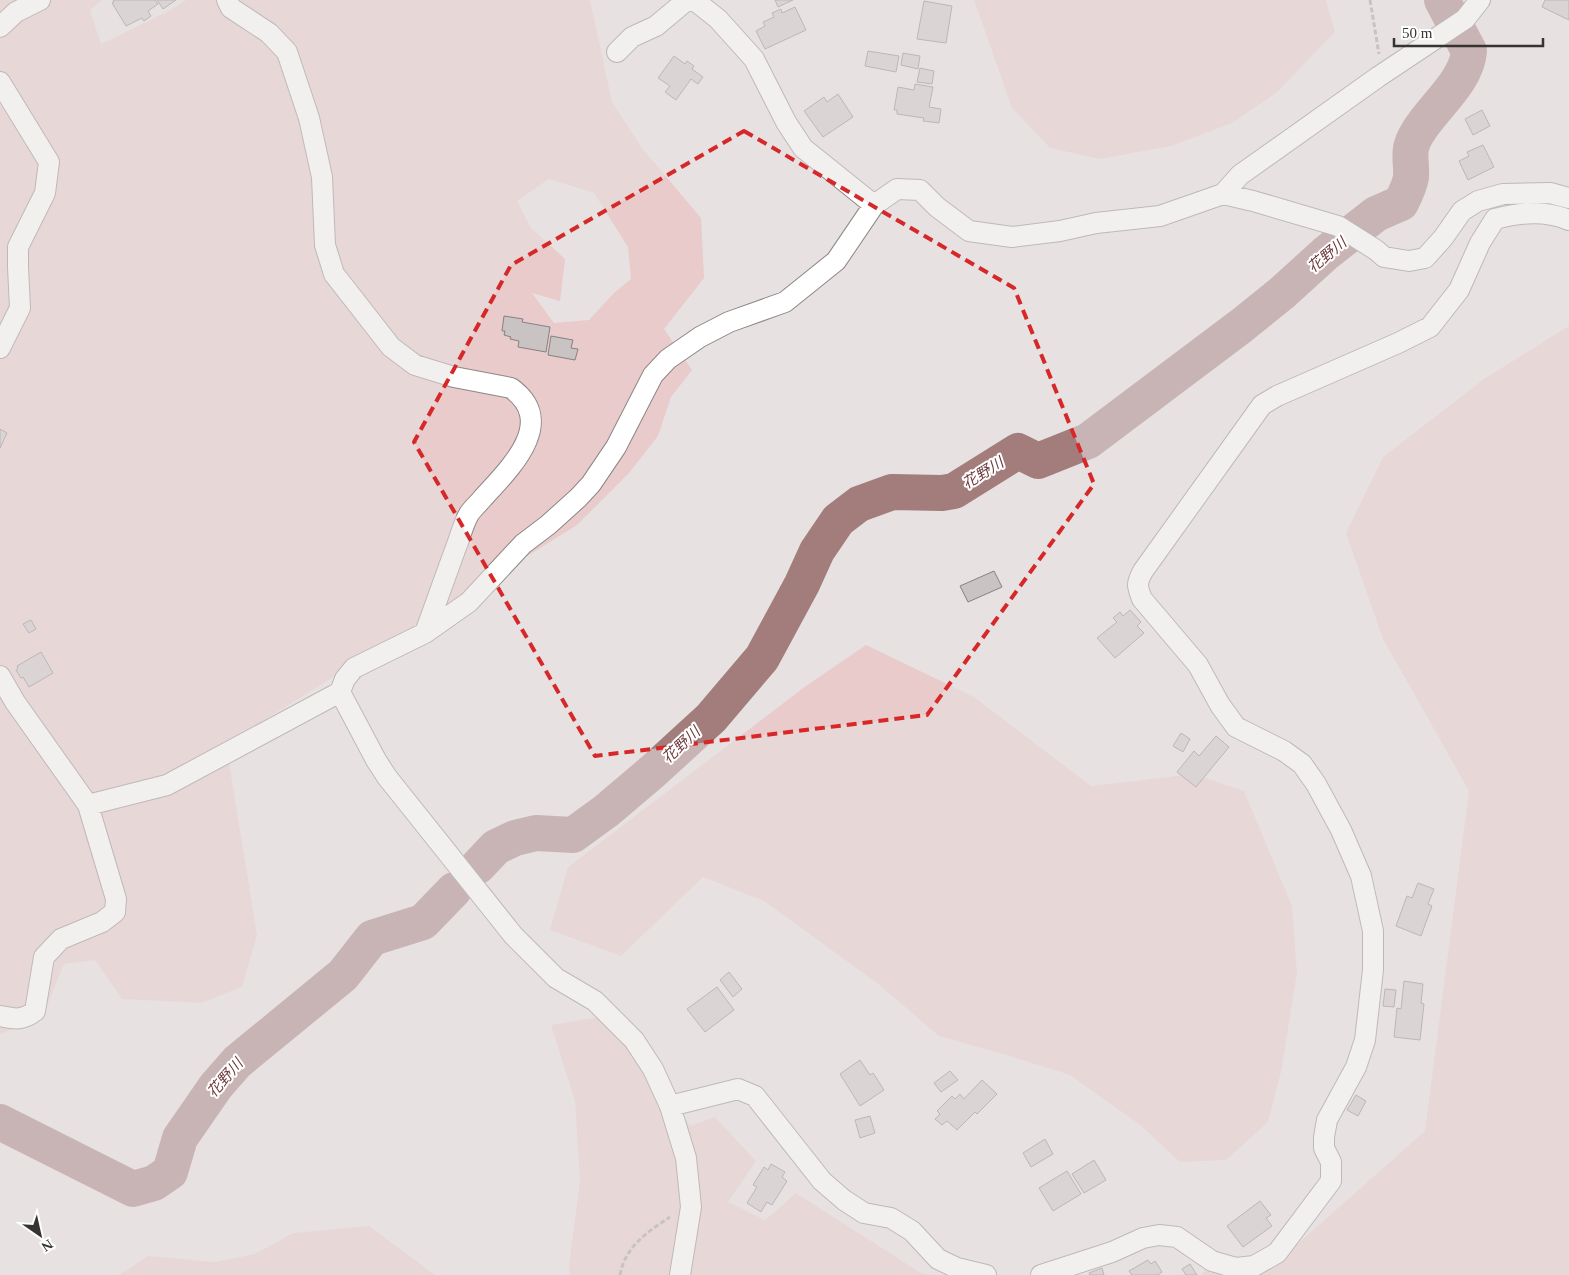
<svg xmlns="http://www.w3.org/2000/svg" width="1569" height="1275" font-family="'Times New Roman','Noto Sans JP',serif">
  <rect width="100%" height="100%" fill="#e8e1e1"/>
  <!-- green -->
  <path fill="#e8cbca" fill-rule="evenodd" d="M 0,0 L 102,0 L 90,10 L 101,44 L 169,11 L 186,0 L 590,0 L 612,102 L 642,148 L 701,218 L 704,278 L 664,329 L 692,370 L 671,397 L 658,436 L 629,473 L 577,525 L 226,744 L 257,935 L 242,987 L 201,1003 L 122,999 L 95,960 L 64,964 L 42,1018 L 0,1034 ZM 549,179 L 594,193 L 628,247 L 631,279 L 614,293 L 589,320 L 554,323 L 532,293 L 560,301 L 565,259 L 531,228 L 517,201 Z
    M 974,0 L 1326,0 L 1335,32 L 1276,93 L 1232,123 L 1171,146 L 1100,159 L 1050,148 L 1012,108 Z
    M 1569,326 L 1569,1275 L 1202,1275 L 1207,1267 L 1284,1256 L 1425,1131 L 1469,791 L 1383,639 L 1346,533 L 1383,457 L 1484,379 Z
    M 866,645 L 974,697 L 1091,786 L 1194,774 L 1244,791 L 1292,906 L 1297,973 L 1281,1072 L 1268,1122 L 1226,1160 L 1180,1162 L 1139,1124 L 1070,1075 L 1013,1057 L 939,1036 L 877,983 L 764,901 L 703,877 L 621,956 L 550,930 L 568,867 L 806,686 Z
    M 606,1016 L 640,1051 L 690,1126 L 715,1117 L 756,1161 L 728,1202 L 765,1220 L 796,1193 L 921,1273 L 930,1275 L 570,1275 L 569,1265 L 580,1181 L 575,1101 L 551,1025 Z
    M 369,1226 L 435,1275 L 119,1275 L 148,1256 L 215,1262 L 255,1254 L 293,1233 Z"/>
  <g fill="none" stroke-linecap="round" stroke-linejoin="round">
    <!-- river -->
    <path stroke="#a27d7c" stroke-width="36" d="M 478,866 L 496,847 L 515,838 L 536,833 L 573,835 L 606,811 L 652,772 L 711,718 L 762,658 L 802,584 L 817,551 L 838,520 L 859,504 L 892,492 L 942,493 L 954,491 L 1018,451 L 1038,461 L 1088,441 L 1241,326 L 1282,293 L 1326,253 L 1376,214 L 1401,203 C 1405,195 1410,185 1411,177 C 1412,158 1406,151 1418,132 C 1433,107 1467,81 1469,51 L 1442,0
      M 0,1122 L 133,1189 L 154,1183 L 170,1172 L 180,1138 L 216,1086 L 237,1062 L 343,975 L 372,938 L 423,922 L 454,890"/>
  </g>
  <!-- building -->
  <path fill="#cac3c3" stroke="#888181" d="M 113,0 L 155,0 L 158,4 L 148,11 L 151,16 L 144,21 L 142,18 L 126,26 L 112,3 L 114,2 Z
    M 157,0 L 176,0 L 163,9 Z
    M 775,0 L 793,0 L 778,7 Z
    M 1545,0 L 1569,0 L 1569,20 L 1542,7 Z
    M 924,1 L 952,6 L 946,43 L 917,39 Z
    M 795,7 L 806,30 L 765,49 L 756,31 L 765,26 L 763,22 L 774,17 L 772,13 L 781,9 L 782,13 Z
    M 868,51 L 899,56 L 896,72 L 865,66 Z
    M 903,53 L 920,56 L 918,69 L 901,65 Z
    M 674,56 L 685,64 L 687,61 L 694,66 L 692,69 L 703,77 L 698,84 L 691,79 L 676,100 L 665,92 L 670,86 L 658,78 Z
    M 920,68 L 934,71 L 932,84 L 917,82 Z
    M 915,84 L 933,87 L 929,107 L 941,109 L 939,123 L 923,121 L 924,118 L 897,114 L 897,110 L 894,110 L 898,87 L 914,90 Z
    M 838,94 L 853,117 L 823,137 L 804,111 L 824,97 L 827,102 Z
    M 1482,110 L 1490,126 L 1473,135 L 1465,119 Z
    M 1483,145 L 1494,167 L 1468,180 L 1459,161 L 1469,156 L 1467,152 Z
    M 504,316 L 523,319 L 522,322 L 550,327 L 546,352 L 518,347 L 519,341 L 510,339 L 511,337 L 504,335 L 505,331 L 502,331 Z
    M 551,336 L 573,340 L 571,348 L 578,349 L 575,360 L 548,355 Z
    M 0,429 L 7,433 L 0,448 Z
    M 994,571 L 1002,587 L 968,602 L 960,586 Z
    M 1130,610 L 1141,622 L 1137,626 L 1144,633 L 1115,658 L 1097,638 L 1117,622 L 1113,618 L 1120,612 L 1123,616 Z
    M 31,620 L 36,629 L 29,633 L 23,624 Z
    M 41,652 L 53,673 L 29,687 L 23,677 L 21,678 L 16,670 L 18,668 L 17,666 Z
    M 1181,733 L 1190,739 L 1183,752 L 1173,746 Z
    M 1216,736 L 1229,747 L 1196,787 L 1177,772 L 1194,751 L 1199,756 Z
    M 1418,883 L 1434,889 L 1428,904 L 1432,906 L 1421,936 L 1396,926 L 1407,896 L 1412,898 Z
    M 729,972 L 742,989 L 733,997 L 720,980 Z
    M 1404,981 L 1423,984 L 1421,1003 L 1424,1004 L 1420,1040 L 1394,1037 L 1397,1008 L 1401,1009 Z
    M 717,987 L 734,1010 L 705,1032 L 687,1009 Z
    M 1385,989 L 1396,990 L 1394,1007 L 1383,1006 Z
    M 860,1060 L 870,1075 L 873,1073 L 884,1090 L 860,1106 L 840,1074 Z
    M 950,1071 L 958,1080 L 941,1092 L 934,1083 Z
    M 982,1080 L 997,1094 L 977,1114 L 975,1112 L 957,1130 L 947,1121 L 942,1125 L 935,1119 L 940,1114 L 937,1111 L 952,1096 L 955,1099 L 960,1094 L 964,1099 Z
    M 1356,1095 L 1366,1101 L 1358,1116 L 1347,1110 Z
    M 870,1116 L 875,1133 L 860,1138 L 855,1120 Z
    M 1045,1139 L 1053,1154 L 1031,1167 L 1023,1153 Z
    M 1094,1160 L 1106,1180 L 1084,1193 L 1072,1174 Z
    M 771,1164 L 785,1172 L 782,1177 L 787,1181 L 772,1205 L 767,1202 L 761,1212 L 747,1203 L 757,1187 L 753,1185 L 764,1167 L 768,1170 Z
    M 1067,1171 L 1081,1194 L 1053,1211 L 1039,1188 Z
    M 1260,1201 L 1271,1215 L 1266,1218 L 1272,1226 L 1243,1247 L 1227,1226 Z
    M 1148,1260 L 1151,1264 L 1155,1261 L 1162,1272 L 1158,1275 L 1132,1275 L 1129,1271 Z
    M 1190,1264 L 1197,1275 L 1186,1275 L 1182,1269 Z
    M 1102,1268 L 1104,1275 L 1090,1275 L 1089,1273 Z"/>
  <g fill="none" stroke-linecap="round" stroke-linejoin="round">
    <defs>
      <path id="minor" d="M 227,0 L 231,8 L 269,33 L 287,52 L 309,118 L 322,177 L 325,245 L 334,274 L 391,347 L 415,365 L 454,377 L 511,388 C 559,423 508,470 482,499 C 478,504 472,509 469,514 C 463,524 460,538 455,550 C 445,577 435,605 425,633
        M 694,0 L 718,19 L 754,59 L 786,122 L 803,148 L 874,205
        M 0,27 L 16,12 L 40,0
        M 617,52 L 632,37 L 656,26 L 687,0
        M 0,82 L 49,162 L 45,193 L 18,247 L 18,267 L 20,308 L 0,348
        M 1223,194 L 1253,201 L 1338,226 L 1376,250 L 1384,257 L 1409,261 L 1425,258 L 1443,238 L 1462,211 L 1478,201 L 1503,194 L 1550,193 L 1569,198
        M 0,676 L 15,702 L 88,805 L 116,899 L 115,912 L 102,922 L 61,939 L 44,957 L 35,1011 C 22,1021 15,1019 0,1016
        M 88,805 L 167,785 L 340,692
        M 670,1106 L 738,1089 L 755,1096 L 822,1181 L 844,1200 L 864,1213 L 891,1218 L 912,1231 L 938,1259 L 957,1268 L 986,1275
        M 680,1275 L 691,1207 L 686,1158 L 670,1106 L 653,1069 L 634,1040 L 595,1001 L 556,978 L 513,935 L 387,777 L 376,760 L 340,692 L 345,679 L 354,668 L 425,633 L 469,602 L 523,544 L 548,525 L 578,498 L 591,484 L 616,447 L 653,375 L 668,359 L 700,337 L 729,322 L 785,302 L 836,261 L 874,205 L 897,189 L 920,190 L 937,207 L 969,231 L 1012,237 L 1060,231 L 1096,223 L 1160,216 L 1223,194 L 1240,175 L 1378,77 L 1465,19 L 1480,0
        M 1041,1275 L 1112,1252 L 1143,1238 L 1159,1235 L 1177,1237 L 1212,1261 L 1236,1268 L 1254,1266 L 1277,1253 L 1331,1181 L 1331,1162 L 1324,1148 L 1324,1137 L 1327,1120 L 1356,1067 L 1365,1040 L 1373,970 L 1373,931 L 1361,876 L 1341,830 L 1316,784 L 1302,764 L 1284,751 L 1236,727 L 1220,705 L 1198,665 L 1142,599 C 1137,586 1136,584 1143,571 L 1262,405 L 1277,396 L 1398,343 L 1430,327 L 1459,290 L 1480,243 L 1495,219 C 1520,212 1545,210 1569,220"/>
    </defs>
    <!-- minor casing -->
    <use href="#minor" stroke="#8d8786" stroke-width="22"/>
    <!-- path -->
    <path stroke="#a39e9e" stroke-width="3" stroke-dasharray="5 2.5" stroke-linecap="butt" d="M 1370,0 L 1379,54
      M 620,1275 C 625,1247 647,1232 670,1217"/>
    <!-- minor -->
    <use href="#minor" stroke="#fff" stroke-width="20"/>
  </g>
  <!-- marked area -->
  <path d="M0 0H1569V1275H0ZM 744,131 L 1014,288 L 1094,484 L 927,715 L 595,756 L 414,442 L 511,265 Z" fill="#e8e1e1" fill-opacity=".55" fill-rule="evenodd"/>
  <path fill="none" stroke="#d62828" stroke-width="4" stroke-dasharray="10 6" stroke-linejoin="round" d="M 744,131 L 1014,288 L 1094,484 L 927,715 L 595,756 L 414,442 L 511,265 Z"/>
  <g text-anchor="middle" stroke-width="4" stroke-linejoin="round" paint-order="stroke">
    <!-- water labels -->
    <g font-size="15" font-style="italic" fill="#6f393a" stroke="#fff">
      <text transform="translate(1327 255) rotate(-40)" y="5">花野川</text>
      <text transform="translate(983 473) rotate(-32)" y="5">花野川</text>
      <text transform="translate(681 745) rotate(-43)" y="5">花野川</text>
      <text transform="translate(225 1078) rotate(-49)" y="5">花野川</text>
    </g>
  </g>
  <!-- north arrow -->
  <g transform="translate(40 1235) rotate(146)" stroke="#ffffff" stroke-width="4" paint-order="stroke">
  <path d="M0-4L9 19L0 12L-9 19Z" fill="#363333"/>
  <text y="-8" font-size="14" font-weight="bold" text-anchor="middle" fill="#363333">N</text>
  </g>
  <!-- scale -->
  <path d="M1394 38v8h149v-8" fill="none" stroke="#363333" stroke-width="2.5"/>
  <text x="1402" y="38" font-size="15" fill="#363333" stroke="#ffffff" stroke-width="4" paint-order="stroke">50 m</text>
</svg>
